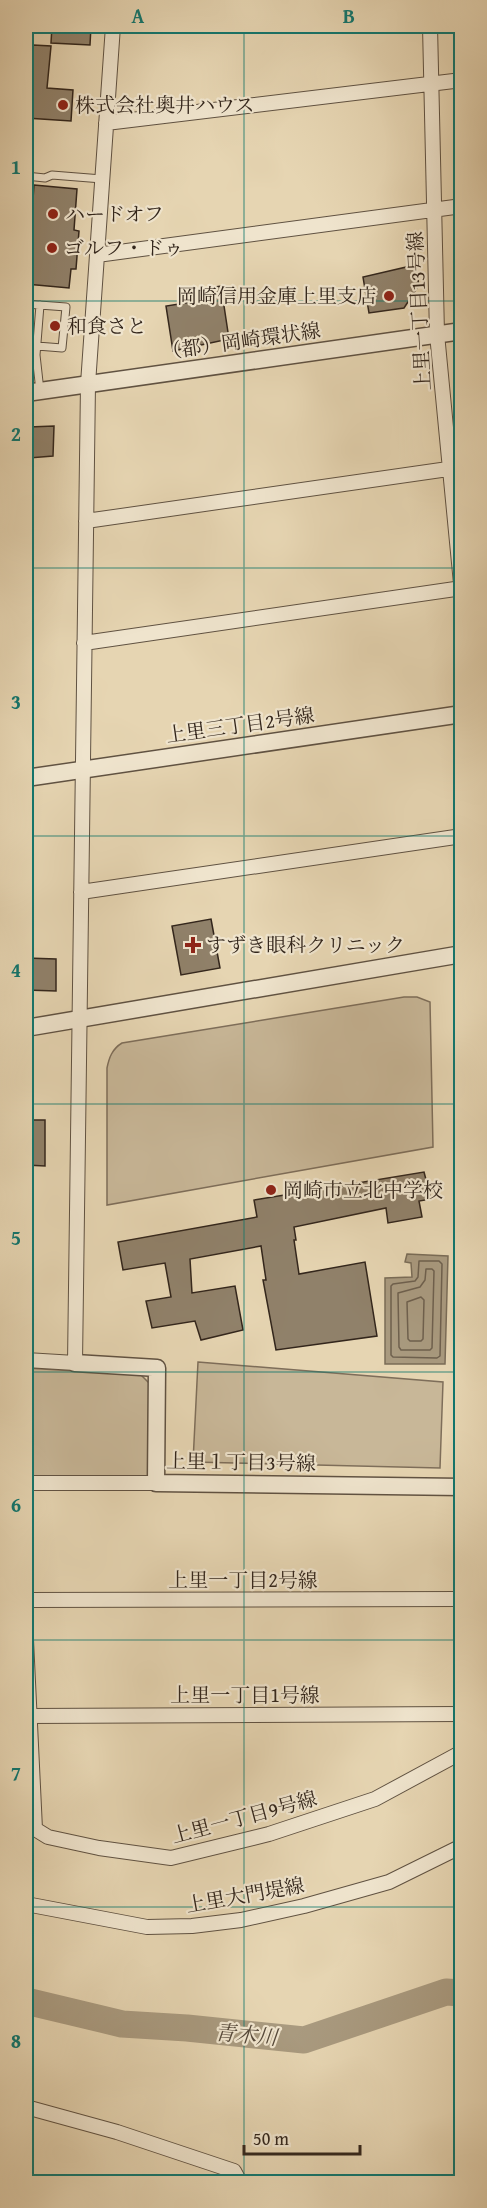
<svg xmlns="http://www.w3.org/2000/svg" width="487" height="2208" font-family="'Gentium Book Plus','Noto Serif JP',serif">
  <rect width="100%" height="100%" fill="#e6d5b2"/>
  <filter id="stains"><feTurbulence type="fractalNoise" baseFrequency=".00333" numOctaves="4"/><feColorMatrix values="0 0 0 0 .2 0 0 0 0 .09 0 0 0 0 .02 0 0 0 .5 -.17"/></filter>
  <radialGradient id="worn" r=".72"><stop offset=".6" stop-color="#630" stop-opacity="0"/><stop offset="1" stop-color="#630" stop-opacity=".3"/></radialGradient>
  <!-- green -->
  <path fill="#c8b798" stroke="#7e6e5a" stroke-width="1.5" d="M 404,997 L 417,997 L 430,1002 L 433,1147 L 107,1205 L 107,1068 C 109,1058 112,1049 122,1043 Z
    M 198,1362 L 443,1382 L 440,1468 L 193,1462 Z
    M 26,1368 L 141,1375 L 149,1383 L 148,1475 L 143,1480 L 30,1479 L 26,1476 Z"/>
  <!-- water -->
  <path fill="#a99a7f" stroke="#7a6c57" stroke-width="1.5" d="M 407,1254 L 448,1256 L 445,1364 L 385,1364 L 385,1278 L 412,1277 L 411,1263 L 405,1262 Z"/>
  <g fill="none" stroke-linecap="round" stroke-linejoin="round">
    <!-- shore -->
    <path stroke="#6e604e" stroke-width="1.5" d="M 419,1261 L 439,1261 L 442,1264 L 440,1356 L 437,1358 L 393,1357 L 391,1355 L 391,1286 L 393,1284 L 415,1281 L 418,1277 Z
      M 426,1269 L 432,1269 L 434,1271 L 432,1348 L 430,1350 L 401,1350 L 399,1347 L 398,1293 L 420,1287 L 425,1280 Z
      M 421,1297 L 424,1300 L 423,1339 L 421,1341 L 410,1341 L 408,1339 L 407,1302 Z"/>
    <!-- river -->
    <path stroke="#a99a7f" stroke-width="27" d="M 26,2001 L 122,2024 L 187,2028 L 304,2040 L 446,1992 L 462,1993"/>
  </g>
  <!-- building -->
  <path fill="#90816a" stroke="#33261c" stroke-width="1.5" d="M 52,26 L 91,26 L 90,45 L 51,43 Z
    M 33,45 L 51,46 L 47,88 L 73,90 L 71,121 L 26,118 L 26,103 L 28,103 Z
    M 34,185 L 77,189 L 74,230 L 79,231 L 76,269 L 71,269 L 69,288 L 26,284 L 26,226 L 31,227 Z
    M 415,265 L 419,285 L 404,308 L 369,313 L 363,277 Z
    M 221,286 L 229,339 L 173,351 L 166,306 L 210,299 L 209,288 Z
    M 54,426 L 53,456 L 29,458 L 29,427 Z
    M 211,919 L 220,968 L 181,975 L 172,926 Z
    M 26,958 L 56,959 L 56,991 L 26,990 Z
    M 26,1120 L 45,1120 L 45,1166 L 26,1165 Z
    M 424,1172 L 431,1199 L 419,1201 L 422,1217 L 388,1223 L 386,1208 L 294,1227 L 296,1240 L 294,1240 L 299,1274 L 365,1262 L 377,1336 L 276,1350 L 263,1280 L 266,1280 L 261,1246 L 190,1259 L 192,1293 L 235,1286 L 243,1330 L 201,1340 L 195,1321 L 152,1328 L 146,1301 L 171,1297 L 165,1263 L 123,1270 L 118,1242 L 257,1217 L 254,1200 Z"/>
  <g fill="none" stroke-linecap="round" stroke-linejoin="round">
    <defs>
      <path id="service" d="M 26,176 L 45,178 L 52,175 L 102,179
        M 26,304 L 66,307 L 62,348 L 37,346
        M 40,305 L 36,355 L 40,391"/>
      <path id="minor" d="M 430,26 L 437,334 L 462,594
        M 106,123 L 462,80
        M 97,255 L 462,206
        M 86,521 L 462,467
        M 84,643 L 462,588
        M 81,892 L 462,836
        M 26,1360 L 75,1363 L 88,384 L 113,26
        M 26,1483 L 156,1483
        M 26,1600 L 462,1599
        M 26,1640 L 35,1829 L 48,1837 L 99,1848 L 171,1858 L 269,1834 L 375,1799 L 462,1752
        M 29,1716 L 462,1714
        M 26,1904 L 147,1927 L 192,1926 L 241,1920 L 304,1906 L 389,1882 L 462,1846
        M 26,2107 L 117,2132 L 234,2171 L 240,2182"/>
      <path id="tertiary" d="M 26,393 L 462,331
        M 26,778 L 462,714
        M 26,1028 L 462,954
        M 75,1363 L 157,1368 L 156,1483 L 462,1487"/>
    </defs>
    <!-- service casing -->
    <use href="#service" stroke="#605242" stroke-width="9"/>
    <!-- minor casing -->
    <use href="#minor" stroke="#605242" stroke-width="16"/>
    <!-- tertiary casing -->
    <use href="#tertiary" stroke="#605242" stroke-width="19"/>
    <!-- service -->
    <use href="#service" stroke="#efe4cd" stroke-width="7"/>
    <!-- minor -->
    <use href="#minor" stroke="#efe4cd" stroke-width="14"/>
    <!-- tertiary -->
    <use href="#tertiary" stroke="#efe4cd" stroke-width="16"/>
  </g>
  <!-- grid -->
  <path fill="none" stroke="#0f766e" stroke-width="1.5" stroke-opacity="0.55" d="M 244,26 L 244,2182M 26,301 L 462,301M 26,568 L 462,568M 26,836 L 462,836M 26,1104 L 462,1104M 26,1372 L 462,1372M 26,1640 L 462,1640M 26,1907 L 462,1907"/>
  <!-- markers -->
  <g fill="#8f2418" stroke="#efe4cd" stroke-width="2">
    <circle cx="63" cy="105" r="6"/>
    <circle cx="53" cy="214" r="6"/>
    <circle cx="52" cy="248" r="6"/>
    <circle cx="389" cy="296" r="6"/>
    <circle cx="55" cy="326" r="6"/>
    <path d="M190 936h6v6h6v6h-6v6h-6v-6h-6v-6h6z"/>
    <circle cx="271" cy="1190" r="6"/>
  </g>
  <g text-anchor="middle" stroke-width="4.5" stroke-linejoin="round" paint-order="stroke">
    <!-- poi labels -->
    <g font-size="20" fill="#33261c" stroke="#efe4cd" text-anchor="start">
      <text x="75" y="112">株式会社奥井ハウス</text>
      <text x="65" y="221">ハードオフ</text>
      <text x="64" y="255">ゴルフ・ドゥ</text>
      <text x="377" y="303" text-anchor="end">岡崎信用金庫上里支店</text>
      <text x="67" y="333">和食さと</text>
      <text x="206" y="952">すずき眼科クリニック</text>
      <text x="283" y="1197">岡崎市立北中学校</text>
    </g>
    <!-- street labels -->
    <g font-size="20" fill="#33261c" stroke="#efe4cd">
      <text transform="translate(419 311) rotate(-93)" y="7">上里一丁目13号線</text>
      <text transform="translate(241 341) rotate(-8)" y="7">（都）岡崎環状線</text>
      <text transform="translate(240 725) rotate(-8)" y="7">上里三丁目2号線</text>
      <text transform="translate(241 1462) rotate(1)" y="7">上里１丁目3号線</text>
      <text x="243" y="1587">上里一丁目2号線</text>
      <text x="245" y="1702">上里一丁目1号線</text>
      <text transform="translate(244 1817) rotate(-15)" y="7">上里一丁目9号線</text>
      <text transform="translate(245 1895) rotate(-10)" y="7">上里大門堤線</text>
    </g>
    <!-- water labels -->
    <g font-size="21" font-style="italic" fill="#56493a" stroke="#efe4cd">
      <text transform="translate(246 2035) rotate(5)" y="7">青木川</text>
    </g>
  </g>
  <!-- margin -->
  <rect width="487" height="2208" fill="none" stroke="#e6d5b2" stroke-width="66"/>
  <!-- scale -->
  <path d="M244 2145v9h116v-9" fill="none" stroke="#33261c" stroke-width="3"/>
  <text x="253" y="2145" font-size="18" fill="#33261c" stroke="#efe4cd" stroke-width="4.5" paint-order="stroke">50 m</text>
  <rect x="33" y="33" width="421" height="2142" fill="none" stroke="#0f766e" stroke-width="2"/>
  <g font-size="20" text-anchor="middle" font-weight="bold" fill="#0f766e">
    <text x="138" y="23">A</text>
    <text x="349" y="23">B</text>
    <text x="16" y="174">1</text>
    <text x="16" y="441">2</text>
    <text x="16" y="709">3</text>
    <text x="16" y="977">4</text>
    <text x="16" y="1245">5</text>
    <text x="16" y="1512">6</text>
    <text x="16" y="1780">7</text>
    <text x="16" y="2048">8</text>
  </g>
  <rect width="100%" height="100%" filter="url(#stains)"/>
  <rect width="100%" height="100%" fill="url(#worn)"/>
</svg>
